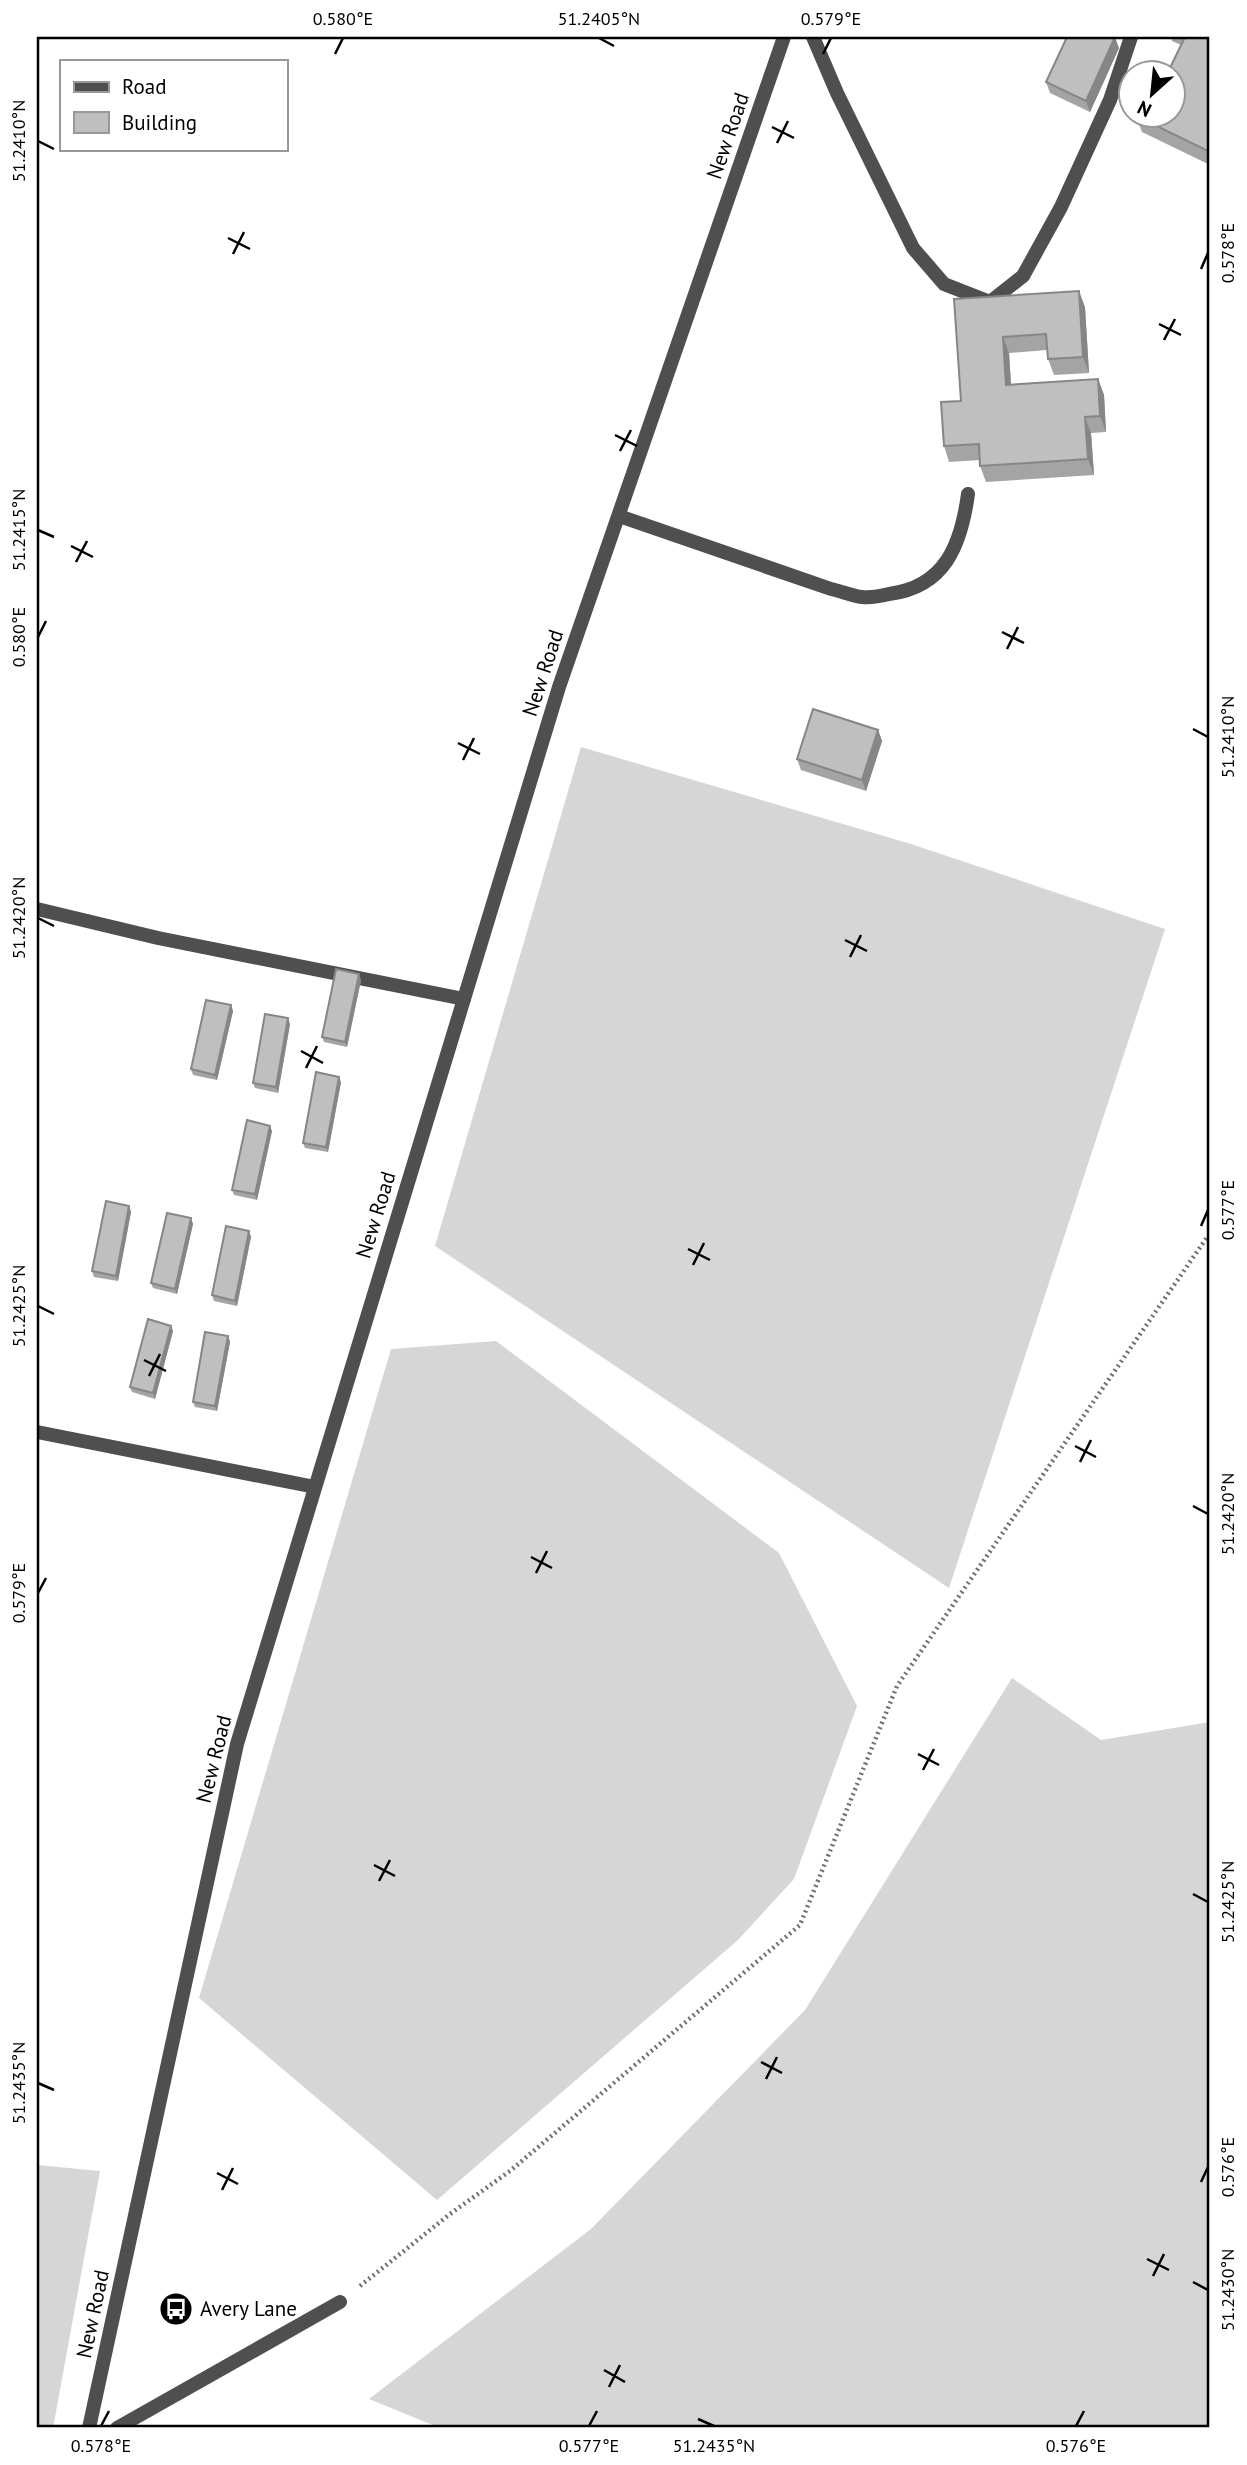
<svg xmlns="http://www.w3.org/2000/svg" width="1247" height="2465" font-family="'PT Sans',sans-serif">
  <rect width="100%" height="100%" fill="#fff"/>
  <!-- grass -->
  <path fill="#d6d6d6" d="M 581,747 L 911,844 L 1165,929 L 949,1588 L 435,1246 Z
    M 496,1341 L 779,1553 L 857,1706 L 794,1879 L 738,1940 L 437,2200 L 199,1998 L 391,1349 Z
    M 1012,1678 L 1101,1740 L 1210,1722 L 1210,2428 L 440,2428 L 369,2399 L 591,2229 L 805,2010 Z
    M 37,2165 L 100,2171 L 53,2428 L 37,2428 Z"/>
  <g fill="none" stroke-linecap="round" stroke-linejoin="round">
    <!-- path -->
    <path stroke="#717171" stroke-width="4.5" stroke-dasharray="2 3.5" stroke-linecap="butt" d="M 360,2286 L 450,2214 L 510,2171 L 800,1925 L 897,1686 L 1210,1233"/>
    <!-- service -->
    <path stroke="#4f4f4f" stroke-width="14" d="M 813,37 L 837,93 L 913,248 L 944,284 L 990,302 L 1023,276 L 1061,207 L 1110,100 L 1131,37
      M 619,516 L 831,589 C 841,591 852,596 862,597 C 871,598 881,596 889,594 C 945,587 961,545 968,494
      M 37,909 L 158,938 L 464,999
      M 37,1432 L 315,1487
      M 117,2428 L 340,2302"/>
    <!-- minor -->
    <path stroke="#4f4f4f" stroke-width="14" d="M 89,2428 L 237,1744 L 559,687 L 784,37"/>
  </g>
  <!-- wall -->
  <path fill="#a4a4a4" d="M 1171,37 L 1210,37 L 1210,165 L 1142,132 L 1136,116 L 1173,116 L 1181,45 L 1172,41 Z
    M 1119,48 L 1090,112 L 1050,93 L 1046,82 Z
    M 954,299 L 1085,307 L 1089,373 L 1054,375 L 1048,359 L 1047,350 L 1009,353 L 1011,384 L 1098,379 L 1104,395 L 1106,432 L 1091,433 L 1094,475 L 986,482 L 980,466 L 980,460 L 949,462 L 944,446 L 961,401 Z
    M 878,730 L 882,741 L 866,791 L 801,770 L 797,759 Z
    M 361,980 L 347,1047 L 324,1042 L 322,1037 Z
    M 231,1005 L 233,1011 L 217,1080 L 193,1075 L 191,1069 Z
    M 290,1024 L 278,1093 L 255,1088 L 253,1083 Z
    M 341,1082 L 328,1152 L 305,1148 L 303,1143 Z
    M 272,1131 L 257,1200 L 234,1195 L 232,1190 Z
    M 129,1206 L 131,1212 L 118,1281 L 94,1277 L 92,1271 Z
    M 191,1218 L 193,1224 L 177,1294 L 153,1288 L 151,1283 Z
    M 249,1231 L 251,1237 L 237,1306 L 214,1301 L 212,1295 Z
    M 171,1326 L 173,1331 L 155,1399 L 132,1392 L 130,1387 Z
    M 228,1336 L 230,1342 L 217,1411 L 195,1407 L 193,1402 Z"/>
  <!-- shaded-wall -->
  <path fill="#868686" d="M 1115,37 L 1119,48 L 1090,112 L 1086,101 Z
    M 1079,291 L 1085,307 L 1089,373 L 1083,357 Z
    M 1003,337 L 1009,353 L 1012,401 L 1006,385 Z
    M 1098,379 L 1104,395 L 1106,432 L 1100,416 Z
    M 1085,417 L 1091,433 L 1094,475 L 1088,459 Z
    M 878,730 L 882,741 L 866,791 L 862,780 Z
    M 359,974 L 361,980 L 347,1047 L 345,1042 Z
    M 231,1005 L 233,1011 L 217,1080 L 215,1075 Z
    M 288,1018 L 290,1024 L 278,1093 L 276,1087 Z
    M 339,1077 L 341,1082 L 328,1152 L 326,1147 Z
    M 270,1126 L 272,1131 L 257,1200 L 255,1194 Z
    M 129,1206 L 131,1212 L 118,1281 L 116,1276 Z
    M 191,1218 L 193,1224 L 177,1294 L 175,1289 Z
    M 249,1231 L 251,1237 L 237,1306 L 235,1301 Z
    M 171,1326 L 173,1331 L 155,1399 L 153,1393 Z
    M 228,1336 L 230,1342 L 217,1411 L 215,1406 Z"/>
  <!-- building -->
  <path fill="#bfbfbf" stroke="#868686" stroke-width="2" d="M 1067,37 L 1115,37 L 1086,101 L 1046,82 Z
    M 1185,37 L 1210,37 L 1210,152 L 1136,116 L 1173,116 L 1173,74 L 1167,74 Z
    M 1079,291 L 1083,357 L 1048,359 L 1046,334 L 1003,337 L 1006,385 L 1098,379 L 1100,416 L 1085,417 L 1088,459 L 980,466 L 979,444 L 944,446 L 941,402 L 961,401 L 954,299 Z
    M 813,709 L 878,730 L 862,780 L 797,759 Z
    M 336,969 L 359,974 L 345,1042 L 322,1037 Z
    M 206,1000 L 231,1005 L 215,1075 L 191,1069 Z
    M 265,1014 L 288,1018 L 276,1087 L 253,1083 Z
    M 316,1072 L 339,1077 L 326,1147 L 303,1143 Z
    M 247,1120 L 270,1126 L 255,1194 L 232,1190 Z
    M 106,1201 L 129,1206 L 116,1276 L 92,1271 Z
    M 167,1213 L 191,1218 L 175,1289 L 151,1283 Z
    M 226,1226 L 249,1231 L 235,1301 L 212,1295 Z
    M 148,1319 L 171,1326 L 153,1393 L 130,1387 Z
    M 205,1332 L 228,1336 L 215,1406 L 193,1402 Z"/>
  <!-- ticks -->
  <path fill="none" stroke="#000" stroke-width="2.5" d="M 599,38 L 614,46M 335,54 L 343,38M 823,54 L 831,38M 772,127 L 794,138M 38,141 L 54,149M 777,143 L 788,121M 228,238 L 250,249M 233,254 L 244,232M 1201,269 L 1208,253M 1159,324 L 1181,335M 1164,340 L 1175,319M 615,435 L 637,446M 620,451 L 631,430M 38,530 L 54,537M 71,546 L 93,557M 76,562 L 87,541M 1002,632 L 1024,643M 38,637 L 46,621M 1007,649 L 1018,627M 1193,729 L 1208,737M 458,743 L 480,754M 463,760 L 474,738M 38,918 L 54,926M 845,940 L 867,951M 850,957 L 861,935M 301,1051 L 323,1063M 306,1068 L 317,1046M 1201,1226 L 1208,1210M 688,1249 L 710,1260M 693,1265 L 704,1243M 38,1306 L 54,1314M 144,1360 L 166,1371M 149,1376 L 160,1354M 1075,1446 L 1096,1457M 1080,1462 L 1091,1440M 1193,1506 L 1208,1514M 531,1557 L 552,1568M 536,1573 L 547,1551M 38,1593 L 46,1578M 918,1754 L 939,1765M 923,1770 L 934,1749M 374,1865 L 395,1876M 379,1881 L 390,1860M 1193,1894 L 1208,1902M 761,2062 L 782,2073M 766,2079 L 777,2057M 38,2083 L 54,2090M 217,2173 L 238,2184M 1201,2182 L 1208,2167M 222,2190 L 233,2168M 1147,2259 L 1169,2270M 1153,2276 L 1164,2254M 1193,2282 L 1208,2290M 604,2370 L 625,2382M 609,2387 L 620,2365M 698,2419 L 714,2426M 101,2426 L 109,2411M 589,2426 L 597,2411M 1076,2426 L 1084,2411"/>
  <!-- icons -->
  <defs>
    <symbol id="bus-disc" viewBox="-11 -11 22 22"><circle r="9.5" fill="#000" stroke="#fff"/><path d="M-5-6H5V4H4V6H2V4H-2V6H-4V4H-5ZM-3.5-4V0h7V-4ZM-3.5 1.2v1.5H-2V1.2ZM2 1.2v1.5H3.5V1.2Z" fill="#fff"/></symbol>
  </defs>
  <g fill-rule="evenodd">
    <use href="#bus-disc" x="157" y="2290" width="38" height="38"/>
  </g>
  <g text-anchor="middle" stroke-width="7" stroke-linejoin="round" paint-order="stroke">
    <!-- street labels -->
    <g font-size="21" fill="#000" stroke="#fff">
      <text transform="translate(728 136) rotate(-71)" y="7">New Road</text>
      <text transform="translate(543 673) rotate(-72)" y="7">New Road</text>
      <text transform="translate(376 1215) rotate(-73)" y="7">New Road</text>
      <text transform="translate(214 1759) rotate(-76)" y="7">New Road</text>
      <text transform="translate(93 2314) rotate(-78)" y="7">New Road</text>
    </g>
    <!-- poi labels -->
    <g font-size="21" fill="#000" stroke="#fff" text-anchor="start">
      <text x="200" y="2316">Avery Lane</text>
    </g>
  </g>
  <!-- border -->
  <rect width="1247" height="2465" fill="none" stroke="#ffffff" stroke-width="77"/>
  <!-- legend -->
  <rect x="60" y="60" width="228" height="91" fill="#ffffff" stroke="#999999" stroke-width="2"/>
  <rect x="74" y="82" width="35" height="10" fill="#4f4f4f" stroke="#999999" stroke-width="2"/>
  <text x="122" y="94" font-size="21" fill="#000000">Road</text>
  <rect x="74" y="112" width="35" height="21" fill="#bfbfbf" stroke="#999999" stroke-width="2"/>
  <text x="122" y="130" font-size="21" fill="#000000">Building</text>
  <!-- north arrow -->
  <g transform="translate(1152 94) rotate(207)"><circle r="33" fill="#ffffff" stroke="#999999" stroke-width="2"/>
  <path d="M0-5L12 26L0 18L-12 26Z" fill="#000000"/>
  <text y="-10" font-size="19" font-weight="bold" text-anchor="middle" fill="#000000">N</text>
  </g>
  <rect x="38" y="38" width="1170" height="2388" fill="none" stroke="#000" stroke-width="2.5"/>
  <g font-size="18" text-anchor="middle" fill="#000">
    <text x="343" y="25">0.580°E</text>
    <text x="599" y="25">51.2405°N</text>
    <text x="831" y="25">0.579°E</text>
    <text transform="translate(19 141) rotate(-90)" y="6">51.2410°N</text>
    <text transform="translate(1228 253) rotate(-90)" y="6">0.578°E</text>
    <text transform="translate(19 530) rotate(-90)" y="6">51.2415°N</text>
    <text transform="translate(19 637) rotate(-90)" y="6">0.580°E</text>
    <text transform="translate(1228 737) rotate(-90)" y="6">51.2410°N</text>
    <text transform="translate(19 918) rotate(-90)" y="6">51.2420°N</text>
    <text transform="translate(1228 1210) rotate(-90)" y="6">0.577°E</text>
    <text transform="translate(19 1306) rotate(-90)" y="6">51.2425°N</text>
    <text transform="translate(1228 1514) rotate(-90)" y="6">51.2420°N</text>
    <text transform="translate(19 1593) rotate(-90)" y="6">0.579°E</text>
    <text transform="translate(1228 1902) rotate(-90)" y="6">51.2425°N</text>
    <text transform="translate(19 2083) rotate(-90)" y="6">51.2435°N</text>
    <text transform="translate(1228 2167) rotate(-90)" y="6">0.576°E</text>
    <text transform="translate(1228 2290) rotate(-90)" y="6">51.2430°N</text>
    <text x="101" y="2452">0.578°E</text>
    <text x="589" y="2452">0.577°E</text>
    <text x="714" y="2452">51.2435°N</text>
    <text x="1076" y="2452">0.576°E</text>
  </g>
</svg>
